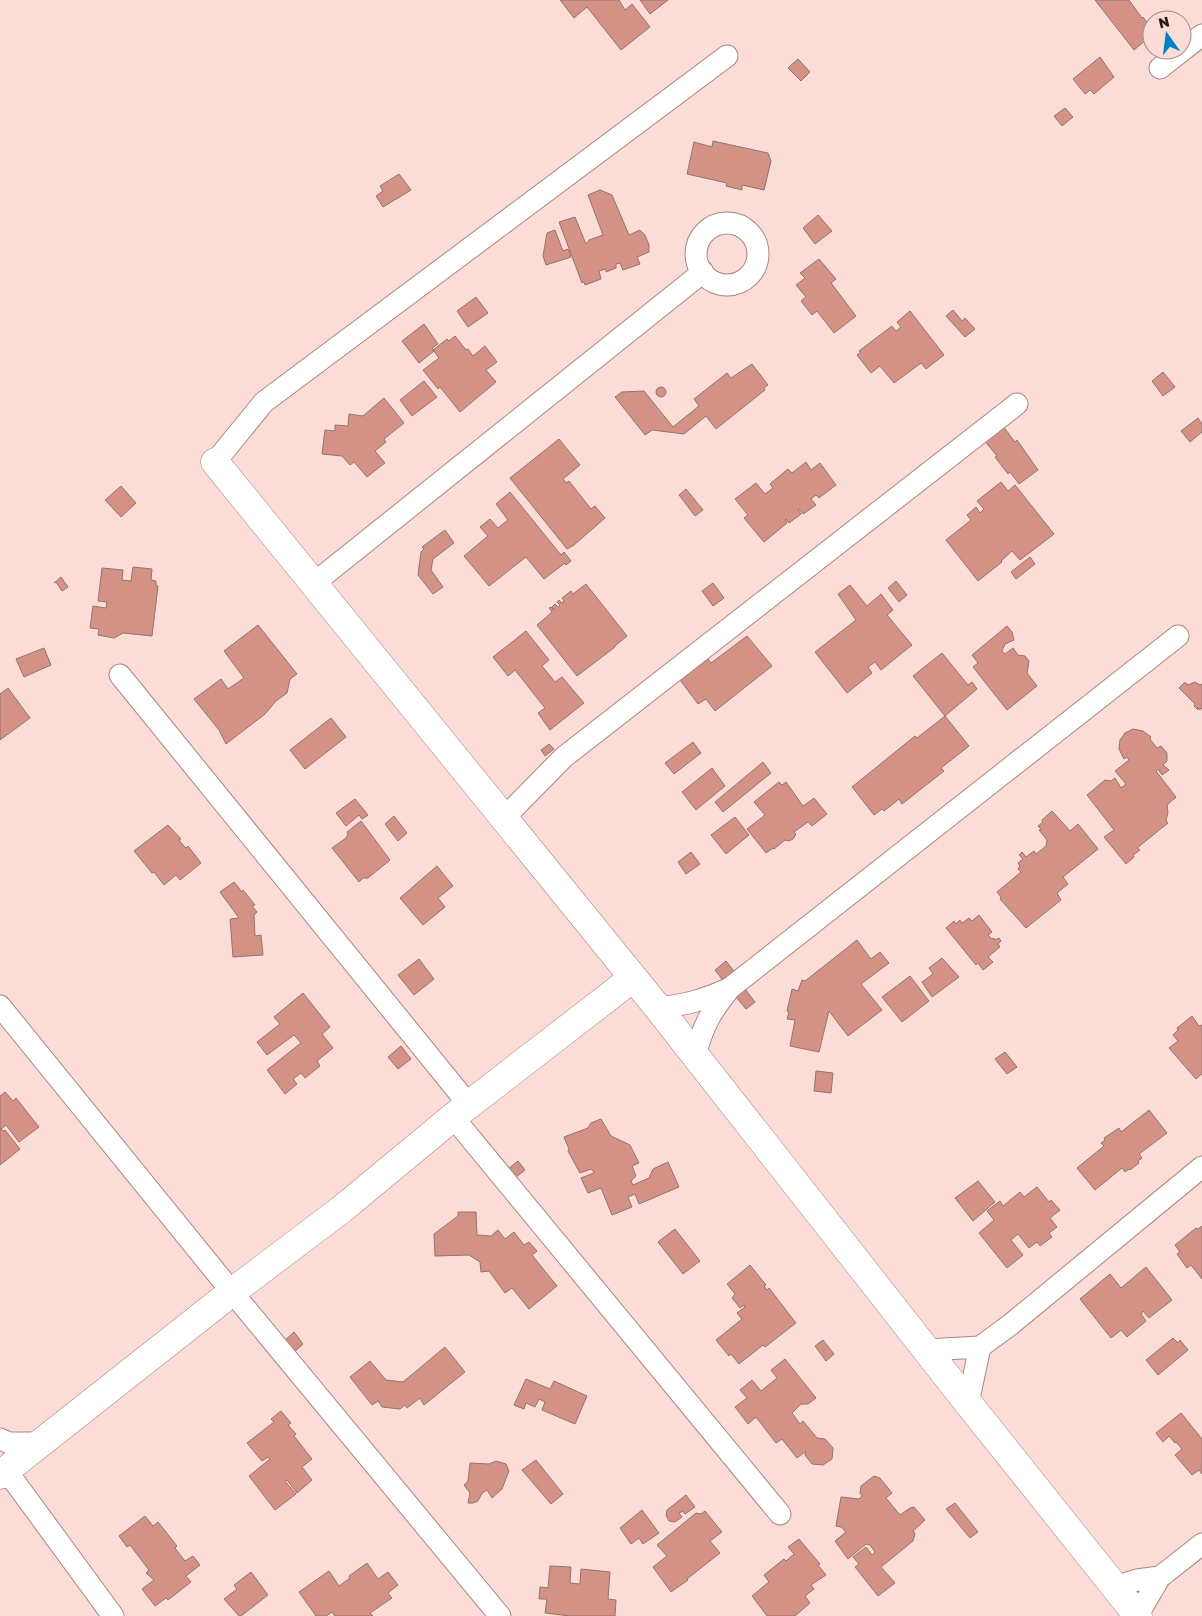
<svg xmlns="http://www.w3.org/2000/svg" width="1202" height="1616" font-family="'Golos Text',sans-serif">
  <rect width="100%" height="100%" fill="#fbdcd6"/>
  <!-- building -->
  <path fill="#d49185" stroke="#95736d" d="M 560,0 L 619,0 L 625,10 L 632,4 L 650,27 L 621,50 L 587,7 L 574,18 Z
    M 640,0 L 668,0 L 650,14 Z
    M 1095,0 L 1129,0 L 1142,18 L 1143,17 L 1152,29 L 1152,35 L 1134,50 Z
    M 1100,57 L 1114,77 L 1094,94 L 1090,90 L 1085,94 L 1073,79 Z
    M 798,59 L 810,72 L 801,81 L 788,68 Z
    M 1065,108 L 1073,117 L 1062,126 L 1054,116 Z
    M 713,141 L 768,153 L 771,161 L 764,190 L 742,185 L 742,190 L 726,186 L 727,183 L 687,174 L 694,142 L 712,147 Z
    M 399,174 L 411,190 L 383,207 L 376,196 L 383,191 L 380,186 Z
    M 600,190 L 612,195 L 629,235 L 640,230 L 645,235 L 649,245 L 649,252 L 637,257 L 640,264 L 623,270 L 620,263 L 616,264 L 616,268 L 606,272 L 606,269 L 599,271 L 601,279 L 585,285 L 584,282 L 582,283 L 559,222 L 575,217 L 586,244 L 589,240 L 603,235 L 588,195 Z
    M 818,215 L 832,231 L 815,244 L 803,228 Z
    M 555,230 L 563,251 L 568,249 L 571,257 L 546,265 L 543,256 L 547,233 Z
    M 819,259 L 836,279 L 831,283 L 856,316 L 834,333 L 817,311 L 812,315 L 801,301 L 806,297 L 796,285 L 805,278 L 800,273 Z
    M 476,297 L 488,313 L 468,327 L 457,311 Z
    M 953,310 L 962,321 L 965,318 L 975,329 L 965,337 L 946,316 Z
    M 910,311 L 944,355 L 926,369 L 921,363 L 894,383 L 880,366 L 871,373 L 857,355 L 861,352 L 859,351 L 892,326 L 896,331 L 901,327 L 897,322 Z
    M 424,324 L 438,344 L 432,348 L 434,351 L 419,363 L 402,341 Z
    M 455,336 L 466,350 L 468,349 L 473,356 L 485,346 L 497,362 L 486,370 L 496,382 L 460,412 L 440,387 L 438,389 L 423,370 L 439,358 L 433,350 L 447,339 L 449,341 Z
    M 752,364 L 768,385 L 764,388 L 765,390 L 716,429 L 706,416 L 684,434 L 652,430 L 645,435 L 615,397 L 622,392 L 644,391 L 673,427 L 699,406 L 694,399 L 727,373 L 731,378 Z
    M 1163,372 L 1175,387 L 1163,396 L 1152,381 Z
    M 424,381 L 437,397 L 412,416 L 400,400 Z
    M656 392a5 5 0 1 1 10 0a5 5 0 1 1-10 0Z
    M 384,398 L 404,423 L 384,439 L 386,442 L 375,451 L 385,463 L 367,477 L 354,462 L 350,465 L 342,456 L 322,454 L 325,430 L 335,431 L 335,425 L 348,426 L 349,414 L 363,416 Z
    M 1198,418 L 1202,424 L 1202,432 L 1190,442 L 1181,431 Z
    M 1002,425 L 1015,442 L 1017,440 L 1038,470 L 1019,484 L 1010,472 L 1008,474 L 995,457 L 997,456 L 984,440 Z
    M 559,439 L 580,465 L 563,479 L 566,483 L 569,481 L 591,509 L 595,506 L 605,518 L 574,545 L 567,549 L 510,478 Z
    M 806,462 L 811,470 L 820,463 L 836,485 L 819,498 L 816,495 L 811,499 L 816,505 L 803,514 L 799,509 L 798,510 L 801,514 L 789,523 L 786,519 L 785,520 L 787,523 L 764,542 L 744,518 L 748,515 L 735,499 L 756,483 L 765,494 L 773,488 L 770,484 L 788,469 L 792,473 Z
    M 1001,482 L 1008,491 L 1015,485 L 1054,534 L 1020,560 L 1012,551 L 1001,561 L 1002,562 L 978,581 L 946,540 L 971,520 L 967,515 L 976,507 L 980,513 L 984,509 L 977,501 Z
    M 121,486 L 136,503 L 121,517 L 105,500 Z
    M 686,489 L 703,510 L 695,516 L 679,495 Z
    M 510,492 L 561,555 L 564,552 L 571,561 L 566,565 L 565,563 L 544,579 L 526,557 L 489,586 L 464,556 L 488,536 L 480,527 L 490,519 L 498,528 L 508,520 L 496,504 Z
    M 445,530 L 454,543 L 433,559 L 431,570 L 443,587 L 433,594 L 418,575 L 421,552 L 424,549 L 422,547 Z
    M 1030,557 L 1035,564 L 1016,579 L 1011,572 Z
    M 133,567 L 152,569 L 151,580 L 156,581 L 156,585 L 158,586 L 152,636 L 123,633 L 114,638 L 98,635 L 99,629 L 90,628 L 93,606 L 106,608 L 107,602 L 98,601 L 102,568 L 123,570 L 122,580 L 131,581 Z
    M 61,577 L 68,587 L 62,591 L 56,582 L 54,583 Z
    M 896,581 L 907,595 L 899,602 L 888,588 Z
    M 713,583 L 724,598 L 713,606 L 702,591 Z
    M 586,584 L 627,636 L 615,646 L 615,647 L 577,676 L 537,625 L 551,613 L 552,612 L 549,608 L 551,607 L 554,610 L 552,607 L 555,604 L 558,607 L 560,605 L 557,602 L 559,600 L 562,603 L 564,601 L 562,598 L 571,591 L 573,594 Z
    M 850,585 L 867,606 L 881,594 L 893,610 L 887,615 L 912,645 L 881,670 L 875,662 L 868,667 L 872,673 L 847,693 L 815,652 L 856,620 L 838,594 Z
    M 258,625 L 297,674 L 290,679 L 287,693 L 276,701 L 265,714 L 226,744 L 219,730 L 194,699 L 221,679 L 228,689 L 244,678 L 224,651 Z
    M 1007,626 L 1012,632 L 1014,640 L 1005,644 L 1002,651 L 1005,654 L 1013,648 L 1018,655 L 1025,656 L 1029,661 L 1027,673 L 1037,686 L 1007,710 L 973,667 L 978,663 L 972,655 Z
    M 526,631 L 549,660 L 542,666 L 555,682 L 562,677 L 584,703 L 550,730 L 538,713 L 545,708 L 515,670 L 508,676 L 493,657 Z
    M 747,636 L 772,666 L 715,711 L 706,699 L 698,704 L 677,676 L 704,654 L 711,663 Z
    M 44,648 L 51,665 L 24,677 L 16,659 Z
    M 942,653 L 968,685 L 972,682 L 977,689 L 945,716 L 913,676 Z
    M 1195,682 L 1200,685 L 1202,684 L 1202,708 L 1200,710 L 1198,707 L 1198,710 L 1194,706 L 1195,704 L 1179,688 L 1184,683 L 1186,683 L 1188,685 Z
    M 8,688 L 30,718 L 0,740 L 0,694 Z
    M 945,716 L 969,746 L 941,768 L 944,771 L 902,804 L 899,799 L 884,811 L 882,809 L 874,815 L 852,787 L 915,736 L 917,738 Z
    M 331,718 L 346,737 L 305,769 L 290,750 Z
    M 1133,729 L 1143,731 L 1151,737 L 1150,739 L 1157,748 L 1161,746 L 1167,753 L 1167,761 L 1163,765 L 1169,770 L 1162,775 L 1158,769 L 1156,771 L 1176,797 L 1167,805 L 1168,812 L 1166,821 L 1168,823 L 1137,848 L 1140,850 L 1133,855 L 1134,857 L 1126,864 L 1104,837 L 1114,830 L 1087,795 L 1105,780 L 1111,781 L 1115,778 L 1121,788 L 1126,784 L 1115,771 L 1129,760 L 1127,757 L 1124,759 L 1119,749 L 1120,740 L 1125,733 Z
    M 693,742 L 701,753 L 674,774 L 665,763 Z
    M 549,744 L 554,749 L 545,756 L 541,750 Z
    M 763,762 L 771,773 L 723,812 L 715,802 Z
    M 712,768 L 725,786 L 696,810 L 682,792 Z
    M 779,782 L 782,785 L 786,782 L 803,806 L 814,798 L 827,814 L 812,826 L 808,822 L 794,832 L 796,834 L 793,839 L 789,841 L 785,840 L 774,849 L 773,848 L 766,853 L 747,829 L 765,815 L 754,802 Z
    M 355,799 L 368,815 L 362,819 L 359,815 L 346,826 L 336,813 Z
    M 1052,811 L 1070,831 L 1078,824 L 1098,849 L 1063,877 L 1068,884 L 1057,893 L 1061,900 L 1026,928 L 1000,899 L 1001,897 L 997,892 L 1021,872 L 1018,869 L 1020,866 L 1018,863 L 1023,859 L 1019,855 L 1022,852 L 1026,857 L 1034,851 L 1036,854 L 1046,846 L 1047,840 L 1039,830 L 1041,829 L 1038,826 L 1043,822 L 1042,820 Z
    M 394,816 L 407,833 L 398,841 L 385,824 Z
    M 735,817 L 749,835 L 726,854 L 711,835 Z
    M 361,821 L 390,860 L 368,878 L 363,878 L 359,882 L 332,848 L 346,838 L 348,834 L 347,832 Z
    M 168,825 L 181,839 L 179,840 L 183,845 L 186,848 L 188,846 L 201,863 L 180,880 L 176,875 L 164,885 L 154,872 L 152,873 L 134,851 Z
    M 691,852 L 700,864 L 686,874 L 678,862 Z
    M 437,866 L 453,886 L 438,898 L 445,907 L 423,925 L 400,898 Z
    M 234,882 L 242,892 L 243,890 L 255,905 L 252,906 L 257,912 L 254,915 L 255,936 L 261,935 L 263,955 L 233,957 L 230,919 L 239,918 L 220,892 Z
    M 979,915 L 992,932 L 988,935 L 992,939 L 994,938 L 995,940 L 999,938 L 1001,941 L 998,944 L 1000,947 L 988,957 L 993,962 L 983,970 L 978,963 L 976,965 L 946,928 L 954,921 L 956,924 L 960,920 L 962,923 L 969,918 L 972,921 Z
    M 857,940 L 871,959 L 880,952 L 889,963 L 861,984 L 882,1010 L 848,1036 L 829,1011 L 819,1052 L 790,1046 L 795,1020 L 787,1019 L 789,1012 L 787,1011 L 792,989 L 798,991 L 802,980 L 805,981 Z
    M 942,958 L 959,977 L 932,997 L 922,982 L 933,974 L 929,968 Z
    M 419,959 L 434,979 L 414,995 L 398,975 Z
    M 726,961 L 740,979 L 728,987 L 715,970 Z
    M 910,976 L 929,1001 L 902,1022 L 882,997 Z
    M 745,989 L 755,1002 L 746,1009 L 736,997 Z
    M 303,993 L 330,1027 L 322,1034 L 333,1048 L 317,1061 L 320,1066 L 305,1078 L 301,1073 L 293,1079 L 297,1084 L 285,1094 L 267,1070 L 301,1043 L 294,1035 L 267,1055 L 257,1042 L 280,1024 L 274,1017 Z
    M 1192,1016 L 1199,1026 L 1202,1025 L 1202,1074 L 1196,1079 L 1169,1048 L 1178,1041 L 1173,1035 L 1178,1030 L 1177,1028 Z
    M 401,1046 L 411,1059 L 398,1069 L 388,1057 Z
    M 1005,1052 L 1017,1067 L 1007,1074 L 995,1059 Z
    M 816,1071 L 833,1073 L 831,1093 L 814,1091 Z
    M 5,1092 L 13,1101 L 16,1098 L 39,1127 L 19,1142 L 6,1125 L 1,1129 L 3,1131 L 5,1130 L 20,1149 L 0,1165 L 0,1096 Z
    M 1149,1110 L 1167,1133 L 1139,1154 L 1142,1158 L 1138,1161 L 1139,1163 L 1130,1170 L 1129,1169 L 1125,1172 L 1122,1168 L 1095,1190 L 1077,1168 L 1104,1146 L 1101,1143 L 1105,1140 L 1104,1138 L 1119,1128 L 1121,1132 Z
    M 601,1119 L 611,1136 L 630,1145 L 639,1163 L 632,1166 L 636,1176 L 631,1181 L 633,1185 L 649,1178 L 653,1169 L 668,1162 L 679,1187 L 639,1204 L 635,1194 L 628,1197 L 632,1207 L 612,1215 L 601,1188 L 588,1193 L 581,1178 L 594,1173 L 593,1171 L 591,1169 L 580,1173 L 568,1151 L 569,1149 L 564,1137 L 588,1128 L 591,1123 Z
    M 518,1161 L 525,1170 L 515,1178 L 508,1169 Z
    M 978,1181 L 995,1202 L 973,1221 L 955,1198 Z
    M 1037,1187 L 1049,1202 L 1051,1200 L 1060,1210 L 1050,1218 L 1057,1227 L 1049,1233 L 1052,1237 L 1040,1246 L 1037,1242 L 1029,1248 L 1018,1234 L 1011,1240 L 1023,1255 L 1007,1268 L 979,1233 L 994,1220 L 987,1211 L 1000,1201 L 1003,1206 L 1020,1192 L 1024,1197 Z
    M 458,1212 L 476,1212 L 477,1235 L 491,1236 L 498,1230 L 505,1239 L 514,1232 L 524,1245 L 529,1242 L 537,1251 L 532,1255 L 557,1286 L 529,1309 L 512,1288 L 505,1293 L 489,1271 L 481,1272 L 480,1262 L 469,1255 L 435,1256 L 434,1234 L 458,1216 Z
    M 1202,1226 L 1202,1279 L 1191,1265 L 1187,1268 L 1177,1254 L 1180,1252 L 1175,1245 L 1196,1228 L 1198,1229 Z
    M 675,1229 L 700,1261 L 683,1274 L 658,1242 Z
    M 750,1265 L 766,1285 L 764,1286 L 767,1290 L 769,1288 L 796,1323 L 765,1347 L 763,1345 L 739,1364 L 731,1354 L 729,1356 L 716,1340 L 742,1319 L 737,1313 L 745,1307 L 744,1305 L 740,1308 L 732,1298 L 735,1294 L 727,1284 Z
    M 1146,1267 L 1172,1300 L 1149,1318 L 1143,1311 L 1141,1314 L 1146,1321 L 1127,1337 L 1121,1330 L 1111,1338 L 1080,1299 L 1110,1274 L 1121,1288 Z
    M 294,1332 L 303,1344 L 292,1354 L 282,1343 Z
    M 1173,1338 L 1178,1343 L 1180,1340 L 1188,1350 L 1158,1375 L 1146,1360 Z
    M 823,1340 L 834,1354 L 826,1361 L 815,1346 Z
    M 445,1347 L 465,1372 L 424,1405 L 420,1398 L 407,1408 L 405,1405 L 400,1409 L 382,1407 L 378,1401 L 372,1405 L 350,1377 L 370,1361 L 386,1380 L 403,1382 Z
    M 785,1359 L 816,1398 L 808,1404 L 801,1404 L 792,1413 L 800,1424 L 803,1421 L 817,1438 L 825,1439 L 833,1448 L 832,1459 L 823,1465 L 812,1464 L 805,1455 L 806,1451 L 797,1458 L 782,1439 L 776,1443 L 756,1417 L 748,1424 L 735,1407 L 747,1398 L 740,1390 L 752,1380 L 761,1391 L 777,1378 L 771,1370 Z
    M 526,1379 L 550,1389 L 554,1381 L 587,1396 L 575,1424 L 542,1410 L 545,1402 L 539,1399 L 535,1407 L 526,1403 L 524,1409 L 514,1405 Z
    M 281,1411 L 291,1423 L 288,1425 L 296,1434 L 294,1436 L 312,1459 L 302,1467 L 312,1480 L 297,1493 L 287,1480 L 285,1481 L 296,1494 L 275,1510 L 249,1476 L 270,1459 L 268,1457 L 262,1461 L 247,1443 L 274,1422 L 271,1419 Z
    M 1181,1413 L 1202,1439 L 1202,1474 L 1199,1470 L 1192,1475 L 1175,1455 L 1182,1449 L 1176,1442 L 1175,1443 L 1169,1436 L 1163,1442 L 1156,1433 Z
    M 536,1460 L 563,1494 L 551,1504 L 522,1470 Z
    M 496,1461 L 506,1464 L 509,1471 L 502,1489 L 492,1498 L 487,1490 L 482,1493 L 478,1501 L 473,1503 L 468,1503 L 470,1493 L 464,1485 L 468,1481 L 470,1463 L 489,1464 Z
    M 874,1476 L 880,1478 L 892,1493 L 886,1498 L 900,1515 L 910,1508 L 914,1507 L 925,1520 L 913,1531 L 915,1533 L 913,1541 L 881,1567 L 895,1583 L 878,1596 L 855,1567 L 859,1564 L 853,1557 L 866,1547 L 872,1555 L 875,1552 L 870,1545 L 866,1544 L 848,1559 L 835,1541 L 846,1532 L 841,1527 L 836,1526 L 841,1497 L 859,1499 L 862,1496 L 860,1493 L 861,1486 Z
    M 686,1495 L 695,1507 L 685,1514 L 683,1511 L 679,1513 L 682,1517 L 675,1522 L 669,1521 L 666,1515 L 667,1510 Z
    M 955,1503 L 978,1532 L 970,1538 L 946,1509 Z
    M 642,1510 L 659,1533 L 643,1544 L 639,1538 L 631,1544 L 620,1528 Z
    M 705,1511 L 722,1532 L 710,1541 L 720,1553 L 687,1579 L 688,1580 L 671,1592 L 653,1567 L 667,1556 L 657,1545 L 696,1513 L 701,1514 Z
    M 145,1516 L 153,1526 L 158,1522 L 177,1546 L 175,1548 L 185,1561 L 193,1556 L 200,1565 L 186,1576 L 191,1582 L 168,1600 L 166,1598 L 155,1606 L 142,1589 L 154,1580 L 146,1573 L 149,1570 L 130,1545 L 127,1547 L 119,1536 Z
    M 799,1539 L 820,1564 L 818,1565 L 826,1575 L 811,1585 L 814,1589 L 805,1596 L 810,1603 L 795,1616 L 767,1616 L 752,1596 L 769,1582 L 764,1575 L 784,1559 L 786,1561 L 794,1554 L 788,1547 Z
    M 367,1563 L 378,1579 L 388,1572 L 398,1585 L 388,1593 L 392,1598 L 370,1613 L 373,1616 L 335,1616 L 332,1612 L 326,1616 L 316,1616 L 299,1592 L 329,1571 L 339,1586 L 350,1578 L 349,1576 Z
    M 550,1566 L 571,1567 L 570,1583 L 580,1584 L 581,1569 L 610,1572 L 608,1599 L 616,1600 L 615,1616 L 570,1616 L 545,1613 L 547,1599 L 539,1599 L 540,1587 L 548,1588 Z
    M 251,1572 L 268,1595 L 241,1616 L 239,1616 L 224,1599 L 237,1589 L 234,1585 Z"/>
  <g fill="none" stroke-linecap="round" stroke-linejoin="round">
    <defs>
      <path id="street" d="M 1160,68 L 1202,35
        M696 254a31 31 0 1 1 62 0a31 31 0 1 1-62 0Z
        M 215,462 L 264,402 L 727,56
        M 313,584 L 703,272
        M 120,675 L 469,1105
        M 504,818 L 564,757 L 1017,404
        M 0,1006 L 232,1292 L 500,1616
        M 658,1008 C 685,1005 704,1000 728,989
        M 695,1055 C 704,1024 710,1013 730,988 L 1178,636
        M 453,1117 L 780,1514
        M 926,1350 L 980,1347
        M 968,1403 L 980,1347 L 1010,1325 L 1202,1167
        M 0,1439 L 9,1443 L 39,1443
        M 6,1470 L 113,1616
        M 1115,1587 L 1137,1580 L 1160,1577
        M 1137,1616 L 1160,1577 L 1202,1544"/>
      <path id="secondary" d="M 215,462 L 658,1008 L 968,1403 L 1138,1616
        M 0,1475 L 232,1292 L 342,1209 L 453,1117 L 633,978"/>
    </defs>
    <!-- street casing -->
    <use href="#street" stroke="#ab8781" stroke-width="23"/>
    <!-- secondary casing -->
    <use href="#secondary" stroke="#ab8781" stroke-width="29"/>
    <!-- street -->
    <use href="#street" stroke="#fff" stroke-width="21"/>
    <!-- secondary -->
    <use href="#secondary" stroke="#fff" stroke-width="28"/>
  </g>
  <!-- north arrow -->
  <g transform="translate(1167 35) rotate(346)"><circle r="24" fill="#fbdcd6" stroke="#a68e89"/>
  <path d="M0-4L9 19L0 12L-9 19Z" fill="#0081c9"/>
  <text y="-8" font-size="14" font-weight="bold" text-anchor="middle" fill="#261916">N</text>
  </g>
</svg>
